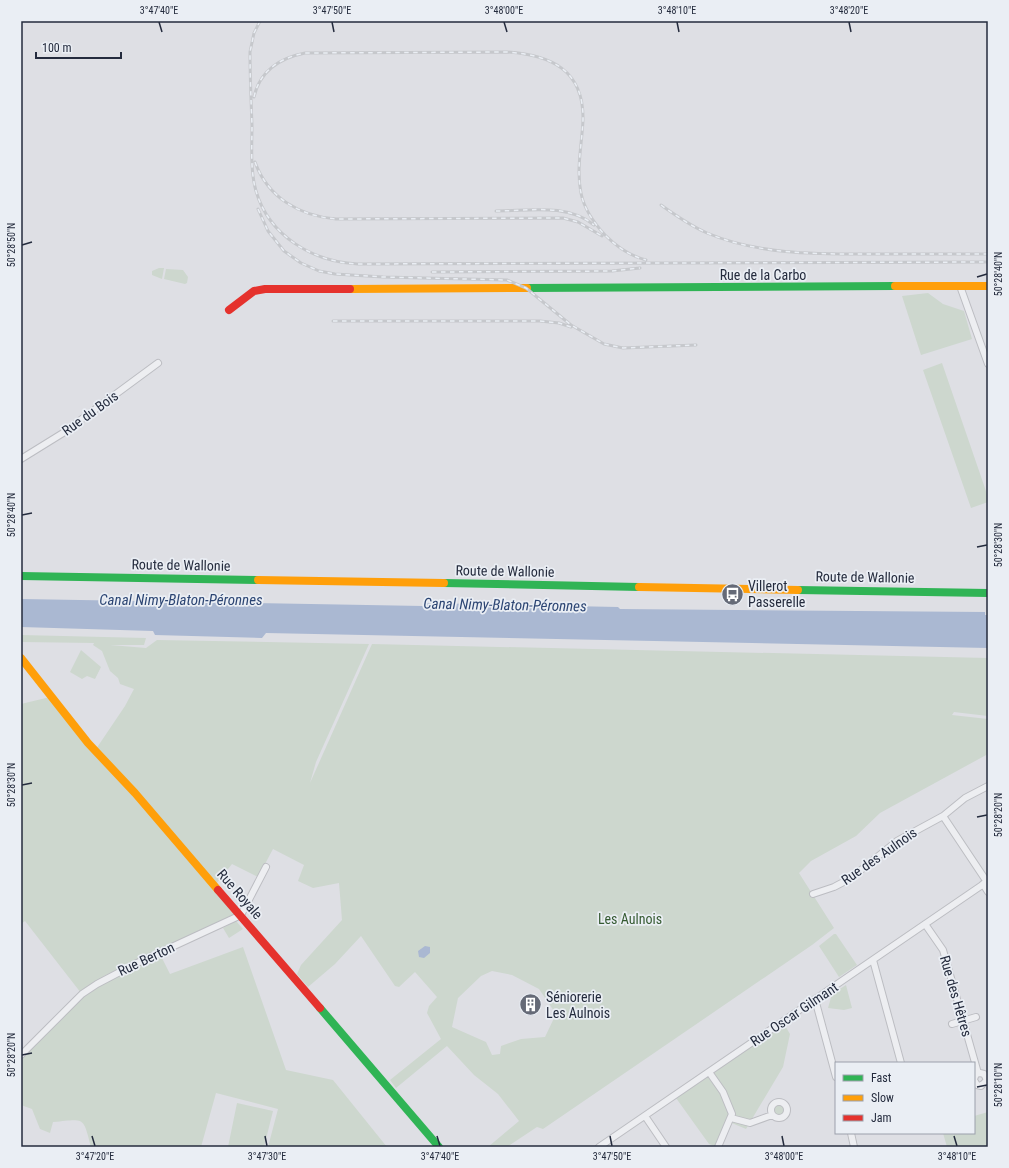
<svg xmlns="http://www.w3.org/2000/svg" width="1009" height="1168" font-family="'Roboto Condensed',sans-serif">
  <rect width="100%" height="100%" fill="#dedfe4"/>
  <!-- green -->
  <path fill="#cdd7ce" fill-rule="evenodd" d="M 159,268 L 164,268 L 162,279 L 152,275 L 152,271 Z
    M 166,269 L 183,270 L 188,277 L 187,283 L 185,284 L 164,279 Z
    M 928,293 L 943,304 L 964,311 L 972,339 L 921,355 L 902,296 Z
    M 942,363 L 988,497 L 988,502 L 971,508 L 923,370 Z
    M 21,635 L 146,638 L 144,645 L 110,645 L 146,648 L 157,640 L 369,644 L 316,762 L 310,783 L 372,644 L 988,658 L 988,716 L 954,712 L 952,715 L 988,719 L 988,754 L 880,813 L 856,836 L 811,861 L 799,873 L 834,928 L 812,945 L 543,1129 L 537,1127 L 507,1147 L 488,1147 L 519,1121 L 498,1094 L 474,1075 L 447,1046 L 396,1088 L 390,1080 L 441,1039 L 427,1013 L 429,1006 L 437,997 L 415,972 L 399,987 L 395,986 L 361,936 L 335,964 L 308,987 L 297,974 L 301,965 L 342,920 L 339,883 L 313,888 L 298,881 L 304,865 L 273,849 L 258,877 L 232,864 L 216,884 L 96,749 L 125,706 L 134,689 L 120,684 L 118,678 L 110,671 L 102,651 L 93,645 L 94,643 L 21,642 ZM 492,971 L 512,975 L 539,989 L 556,1014 L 545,1037 L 521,1039 L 501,1046 L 500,1054 L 492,1055 L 486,1042 L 452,1027 L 458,998 L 481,976 Z
    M 81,650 L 101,667 L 95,679 L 87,676 L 82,679 L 70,672 Z
    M 50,697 L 237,914 L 104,976 L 81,993 L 25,921 L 21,924 L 21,704 Z
    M 236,921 L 243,929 L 229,938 L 223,928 Z
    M 834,934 L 836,934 L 857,965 L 839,977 L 819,946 Z
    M 243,947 L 286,1070 L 333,1080 L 387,1147 L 268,1147 L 278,1109 L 216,1093 L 201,1147 L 91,1147 C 83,1116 85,1119 53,1122 L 50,1133 L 40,1129 L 32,1109 L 21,1105 L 21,1058 L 84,995 L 98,985 L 160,954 L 170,974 Z
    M 846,985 L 852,1008 L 844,1010 L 828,1008 L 832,994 Z
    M 784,1024 L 790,1034 L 783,1067 L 746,1129 L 727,1121 L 715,1146 L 709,1144 L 676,1098 Z
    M772 1109a7 7 0 1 1 14 0a7 7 0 1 1-14 0Z
    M 237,1103 L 273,1111 L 264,1147 L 228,1147 Z
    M 988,1112 L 988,1147 L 947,1147 L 943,1133 L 974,1133 L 974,1116 Z"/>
  <!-- water -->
  <path fill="#aab8d2" d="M 21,599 L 423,606 L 424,603 L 618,607 L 620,609 L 985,612 L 985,615 L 988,615 L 988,648 L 266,633 L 262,638 L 155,635 L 153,631 L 21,627 Z
    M 425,946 L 430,947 L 430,953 L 424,958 L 419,957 L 418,951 Z"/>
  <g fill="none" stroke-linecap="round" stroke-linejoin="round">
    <defs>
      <path id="street" d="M 960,286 L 988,364
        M 21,459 L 63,433 L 158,363
        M 943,816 L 965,798 L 988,786
        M 983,884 L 988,892
        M 813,894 L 834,887 L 851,878 L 897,841 L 943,816 L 987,882
        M 925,924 L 943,950 L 978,1073
        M 873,960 L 901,1063
        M 815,999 L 836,1077
        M 952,1024 L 976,1017
        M 21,1055 L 82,994 L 97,984 L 135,964 L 241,915 L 266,867
        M 709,1072 L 723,1092 L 732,1114 L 718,1147
        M 974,1079 L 976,1074 L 980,1073 L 984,1074 L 987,1080 L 981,1086 L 977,1085 L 974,1080
        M771 1110a8 8 0 1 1 16 0a8 8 0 1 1-16 0Z
        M 645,1116 L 666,1147
        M 731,1118 L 750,1123 L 772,1115
        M 851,1133 L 854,1147
        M 599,1147 L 988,881"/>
    </defs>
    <!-- street casing -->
    <use href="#street" stroke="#bcbdc2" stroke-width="8"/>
    <!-- street -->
    <use href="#street" stroke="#edeef1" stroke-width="6"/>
    <!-- fast -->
    <path stroke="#30b455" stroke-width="8" d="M 527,288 L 895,286
      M 21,576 L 258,580
      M 444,583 L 639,587
      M 798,590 L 988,593
      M 320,1008 L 439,1147"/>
    <!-- slow -->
    <path stroke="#ff9f0a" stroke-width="8" d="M 895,286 L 988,286
      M 350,289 L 527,288
      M 258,580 L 444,583
      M 639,587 L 798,590
      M 21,658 L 88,743 L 135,793 L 218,890"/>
    <!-- jam -->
    <path stroke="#e5322d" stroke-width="8" d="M 229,310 L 254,291 L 265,289 L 350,289
      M 218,890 L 320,1008"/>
    <defs>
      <path id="rail" d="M 260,21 L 254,33 L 250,52 C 250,76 251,100 252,125 C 252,146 250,170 256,191 C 269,236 313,262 358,264 L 988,262
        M 254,97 C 260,70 280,58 305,53 L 507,52 C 551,55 584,70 583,120 C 582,144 576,169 581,193 C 584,209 594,223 605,235 C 617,247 630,256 646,260
        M 255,162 C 268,198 300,216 336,219 L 563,218 L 578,222 L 602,236
        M 661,205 C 675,215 691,226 707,233 C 759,255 818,254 872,254 C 911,254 949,254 988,254
        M 258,209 L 268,231 L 284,251 L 301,263 L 319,271 L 335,274 L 383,277 L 507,280 L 526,288 L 571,325 L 604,344 L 623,348 L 696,345
        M 496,211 C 528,211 567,203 594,225
        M 432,272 L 612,271 L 640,268
        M 333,321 L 540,321 L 559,323 L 571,327"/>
    </defs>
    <!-- rail casing -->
    <use href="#rail" stroke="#c6c8cc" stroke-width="3"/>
    <!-- rail -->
    <use href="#rail" stroke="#eaeef4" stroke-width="1.5" stroke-dasharray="4.5" stroke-linecap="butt"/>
  </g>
  <!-- ticks -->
  <path fill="none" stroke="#242b3d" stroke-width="1.5" d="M 159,22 L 162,32M 332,22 L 334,32M 504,22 L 507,32M 677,22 L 679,32M 849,22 L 851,32M 22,245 L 32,242M 977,277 L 987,274M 22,515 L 32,513M 977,547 L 987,545M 22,785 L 32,783M 977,817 L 987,815M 22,1055 L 32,1053M 977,1087 L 987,1085M 92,1136 L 95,1146M 265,1136 L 267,1146M 437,1136 L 440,1146M 610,1136 L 612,1146M 782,1136 L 784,1146M 954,1136 L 957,1146"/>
  <!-- icons -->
  <defs>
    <symbol id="bus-disc" viewBox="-11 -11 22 22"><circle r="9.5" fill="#656a77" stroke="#eaeef4"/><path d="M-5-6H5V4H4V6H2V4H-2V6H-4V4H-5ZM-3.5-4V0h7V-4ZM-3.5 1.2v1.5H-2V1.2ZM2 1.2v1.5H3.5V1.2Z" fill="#fff"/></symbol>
    <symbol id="building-disc" viewBox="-11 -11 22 22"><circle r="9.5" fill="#656a77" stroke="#eaeef4"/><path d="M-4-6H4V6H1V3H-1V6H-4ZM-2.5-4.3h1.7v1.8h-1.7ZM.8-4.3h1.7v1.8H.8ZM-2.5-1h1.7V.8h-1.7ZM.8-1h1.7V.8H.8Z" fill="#fff"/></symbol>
  </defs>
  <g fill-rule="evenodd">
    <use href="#bus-disc" x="720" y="582" width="25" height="25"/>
    <use href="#building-disc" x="518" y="992" width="25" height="25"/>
  </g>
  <g text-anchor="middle" stroke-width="3.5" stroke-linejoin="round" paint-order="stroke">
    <!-- street labels -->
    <g font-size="14" fill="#242b3d" stroke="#eaeef4">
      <text x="763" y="280">Rue de la Carbo</text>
      <text transform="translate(90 413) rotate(-36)" y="5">Rue du Bois</text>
      <text transform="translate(181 565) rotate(1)" y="5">Route de Wallonie</text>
      <text transform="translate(505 571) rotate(1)" y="5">Route de Wallonie</text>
      <text transform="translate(865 577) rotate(1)" y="5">Route de Wallonie</text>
      <text transform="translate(879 856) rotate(-35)" y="5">Rue des Aulnois</text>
      <text transform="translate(240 894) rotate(49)" y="5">Rue Royale</text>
      <text transform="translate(146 959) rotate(-25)" y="5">Rue Berton</text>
      <text transform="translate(956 996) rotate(74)" y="5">Rue des Hêtres</text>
      <text transform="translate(794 1014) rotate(-34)" y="5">Rue Oscar Gilmant</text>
    </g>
    <!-- poi labels -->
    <g font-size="14" fill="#242b3d" stroke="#eaeef4" text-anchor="start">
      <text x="748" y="591">Villerot<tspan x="748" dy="16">Passerelle</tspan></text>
      <text x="546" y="1002">Séniorerie<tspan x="546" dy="16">Les Aulnois</tspan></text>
    </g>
    <!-- park labels -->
    <g font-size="14" fill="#355a31" stroke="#eaeef4">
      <text x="630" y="924">Les Aulnois</text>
    </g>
    <!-- water labels -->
    <g font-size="15" font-style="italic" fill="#2c4573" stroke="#eaeef4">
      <text x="181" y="605">Canal Nimy-Blaton-Péronnes</text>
      <text transform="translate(505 605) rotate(1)" y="5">Canal Nimy-Blaton-Péronnes</text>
    </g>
  </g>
  <!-- border -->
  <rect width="1009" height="1168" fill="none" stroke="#eaeef4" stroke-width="44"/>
  <!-- legend -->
  <rect x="835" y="1062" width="140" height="72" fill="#eaeef4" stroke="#9ba0ab"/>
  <rect x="843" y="1075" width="20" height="6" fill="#30b455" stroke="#9ba0ab"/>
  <text x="871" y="1082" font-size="12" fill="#242b3d">Fast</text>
  <rect x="843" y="1095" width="20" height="6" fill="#ff9f0a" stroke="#9ba0ab"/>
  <text x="871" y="1102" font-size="12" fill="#242b3d">Slow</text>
  <rect x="843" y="1115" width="20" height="6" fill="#e5322d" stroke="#9ba0ab"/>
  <text x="871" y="1122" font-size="12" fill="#242b3d">Jam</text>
  <!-- scale -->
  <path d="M36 52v6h85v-6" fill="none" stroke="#242b3d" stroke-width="2"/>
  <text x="42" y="52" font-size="12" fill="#242b3d" stroke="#eaeef4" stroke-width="3" paint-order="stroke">100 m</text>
  <rect x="22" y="22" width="965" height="1124" fill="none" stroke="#242b3d" stroke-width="1.5"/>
  <g font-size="10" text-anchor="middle" fill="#242b3d">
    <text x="159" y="14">3°47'40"E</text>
    <text x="332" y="14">3°47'50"E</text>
    <text x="504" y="14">3°48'00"E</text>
    <text x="677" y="14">3°48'10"E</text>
    <text x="849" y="14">3°48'20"E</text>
    <text transform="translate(11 245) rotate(-90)" y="4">50°28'50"N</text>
    <text transform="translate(998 274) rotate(-90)" y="4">50°28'40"N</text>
    <text transform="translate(11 515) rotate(-90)" y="4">50°28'40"N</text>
    <text transform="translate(998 545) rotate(-90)" y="4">50°28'30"N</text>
    <text transform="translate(11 785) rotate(-90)" y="4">50°28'30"N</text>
    <text transform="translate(998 815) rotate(-90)" y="4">50°28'20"N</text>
    <text transform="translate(11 1055) rotate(-90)" y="4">50°28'20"N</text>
    <text transform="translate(998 1085) rotate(-90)" y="4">50°28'10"N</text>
    <text x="95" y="1160">3°47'20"E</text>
    <text x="267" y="1160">3°47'30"E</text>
    <text x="440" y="1160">3°47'40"E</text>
    <text x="612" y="1160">3°47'50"E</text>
    <text x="784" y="1160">3°48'00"E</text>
    <text x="957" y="1160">3°48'10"E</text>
  </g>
</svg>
